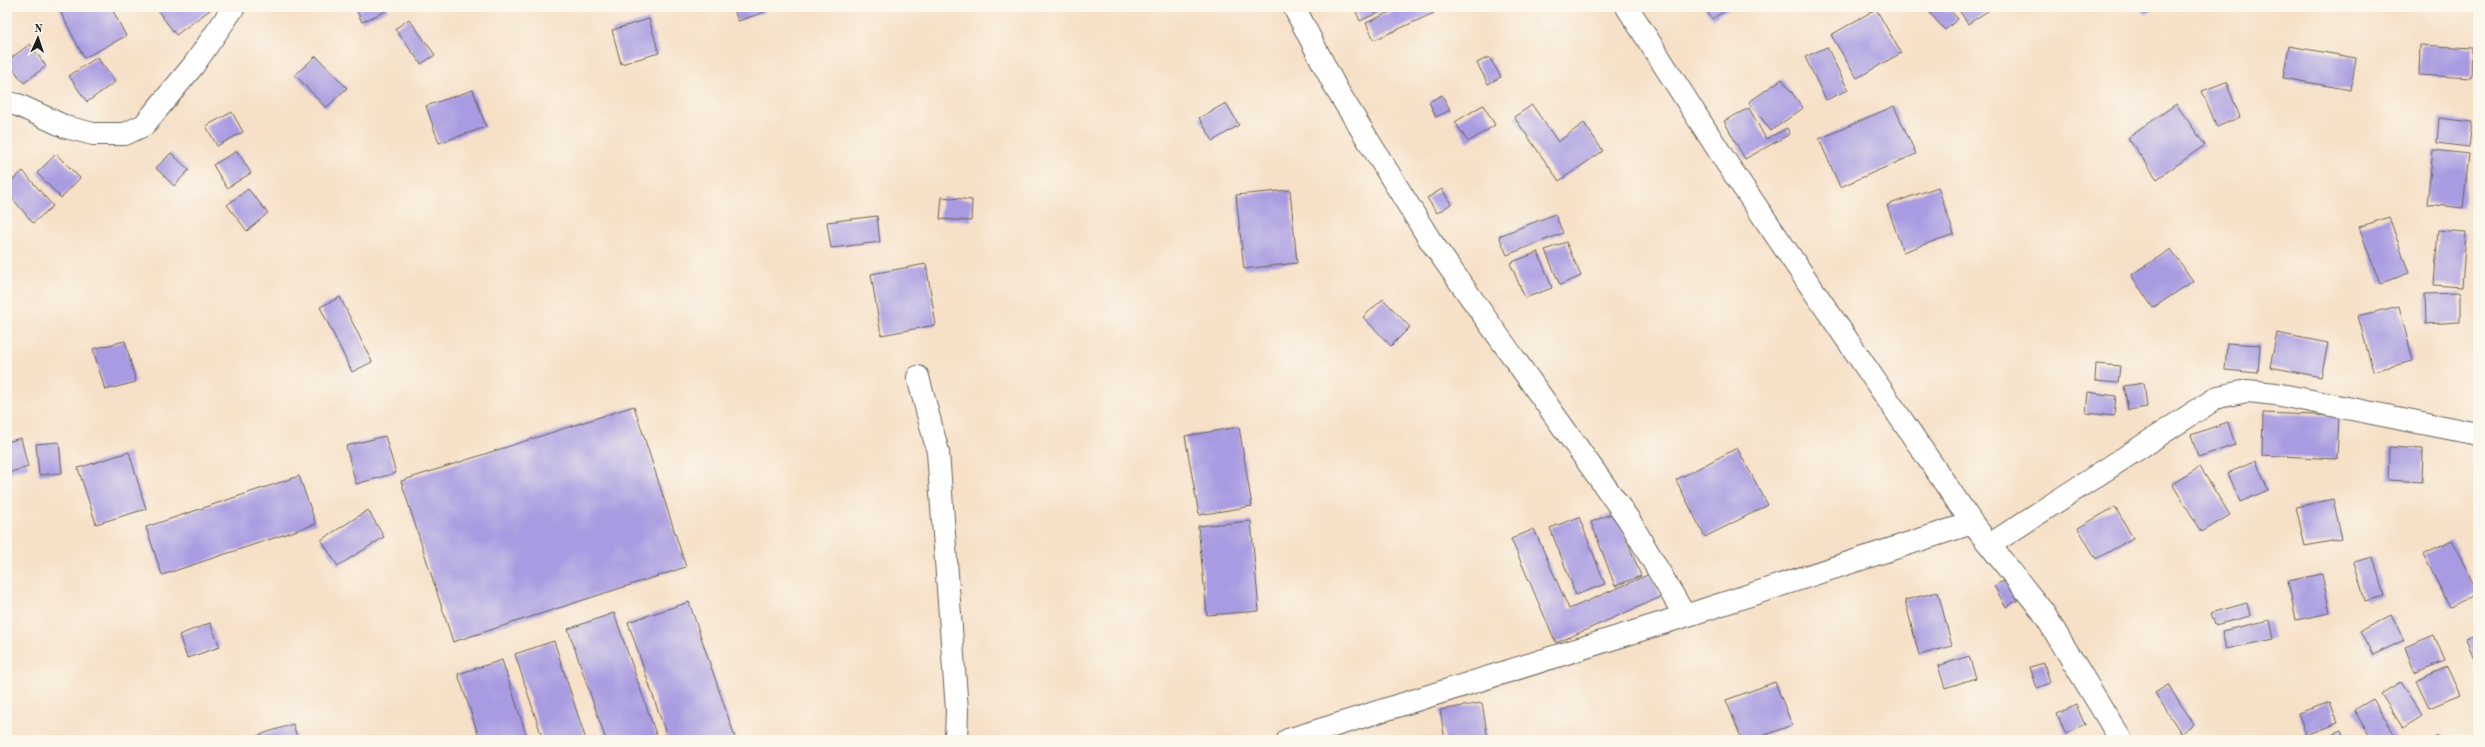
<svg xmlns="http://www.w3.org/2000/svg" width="2485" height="747" font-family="'Old Standard TT',serif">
  <rect width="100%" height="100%" fill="#fbf7ec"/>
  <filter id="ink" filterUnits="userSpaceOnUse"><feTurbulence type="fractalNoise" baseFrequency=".025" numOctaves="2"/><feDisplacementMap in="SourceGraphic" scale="8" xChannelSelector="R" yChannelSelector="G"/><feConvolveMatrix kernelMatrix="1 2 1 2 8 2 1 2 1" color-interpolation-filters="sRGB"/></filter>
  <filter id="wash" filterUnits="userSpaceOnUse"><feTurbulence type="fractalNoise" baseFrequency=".012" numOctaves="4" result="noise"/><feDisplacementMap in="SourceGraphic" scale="16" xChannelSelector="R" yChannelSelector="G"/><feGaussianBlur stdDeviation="0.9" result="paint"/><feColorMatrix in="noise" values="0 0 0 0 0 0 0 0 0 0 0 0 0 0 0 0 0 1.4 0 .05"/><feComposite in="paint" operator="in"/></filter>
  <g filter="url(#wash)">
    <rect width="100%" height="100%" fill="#f6e0c7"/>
    <g id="blocks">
      <!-- building -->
      <path fill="#a89be1" d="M 58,7 L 111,7 L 126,36 L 84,58 Z
        M 155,7 L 207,7 L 210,10 L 176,35 Z
        M 355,7 L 386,7 L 388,10 L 362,22 Z
        M 733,7 L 763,7 L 765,12 L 738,21 Z
        M 1354,7 L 1390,7 L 1360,21 Z
        M 1401,7 L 1432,7 L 1434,13 L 1374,40 L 1366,23 Z
        M 1704,7 L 1731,7 L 1712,19 Z
        M 1933,7 L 1947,7 L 1958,19 L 1945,30 L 1928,11 Z
        M 1957,7 L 1994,7 L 1968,24 Z
        M 2140,7 L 2154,7 L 2146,14 Z
        M 1876,9 L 1901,53 L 1857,78 L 1831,35 Z
        M 409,19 L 435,55 L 421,64 L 395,29 Z
        M 649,19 L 659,53 L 621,64 L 612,30 Z
        M 30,44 L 46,66 L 24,83 L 7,61 Z
        M 2420,45 L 2472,48 L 2471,78 L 2419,75 Z
        M 2289,46 L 2356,58 L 2351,90 L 2283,78 Z
        M 1827,47 L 1848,90 L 1826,100 L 1805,57 Z
        M 316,56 L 347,88 L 326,108 L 295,75 Z
        M 97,57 L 115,82 L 87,102 L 69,76 Z
        M 1489,57 L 1501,77 L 1488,84 L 1477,63 Z
        M 1782,79 L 1803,108 L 1771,131 L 1749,102 Z
        M 2226,82 L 2240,117 L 2217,127 L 2202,91 Z
        M 473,90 L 486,127 L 439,143 L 426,106 Z
        M 1442,95 L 1450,110 L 1436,117 L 1429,102 Z
        M 1226,103 L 1239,125 L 1213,141 L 1199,118 Z
        M 2176,104 L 2205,145 L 2157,179 L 2128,138 Z
        M 1483,105 L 1495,125 L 1468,142 L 1455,122 Z
        M 1532,105 L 1558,142 L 1584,123 L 1603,151 L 1559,181 L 1514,117 Z
        M 1894,106 L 1916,154 L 1840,187 L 1819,139 Z
        M 1749,108 L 1766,139 L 1787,128 L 1790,134 L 1745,159 L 1724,121 Z
        M 232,112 L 243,132 L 217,146 L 206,126 Z
        M 2439,118 L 2472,122 L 2469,147 L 2437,143 Z
        M 2433,150 L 2469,154 L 2463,208 L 2427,204 Z
        M 237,151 L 251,173 L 227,188 L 213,165 Z
        M 171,153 L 189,170 L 174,186 L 156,168 Z
        M 56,154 L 80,178 L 61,198 L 37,173 Z
        M 23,171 L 53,206 L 33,223 L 7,192 L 7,185 Z
        M 1938,187 L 1954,234 L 1903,252 L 1887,205 Z
        M 248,189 L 268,213 L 247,231 L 227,205 Z
        M 1442,189 L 1451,204 L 1437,213 L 1427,198 Z
        M 1290,190 L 1297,263 L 1244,269 L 1236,195 Z
        M 942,197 L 972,200 L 971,221 L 940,219 Z
        M 1555,214 L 1563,233 L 1507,255 L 1499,236 Z
        M 877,216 L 880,242 L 831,248 L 827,222 Z
        M 2389,217 L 2409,273 L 2380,284 L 2359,227 Z
        M 2438,230 L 2466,232 L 2462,287 L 2434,285 Z
        M 1566,242 L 1581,276 L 1560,285 L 1545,250 Z
        M 2171,249 L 2193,281 L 2153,308 L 2131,275 Z
        M 1538,252 L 1552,288 L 1525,298 L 1510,263 Z
        M 926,264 L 936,325 L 881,335 L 871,274 Z
        M 2460,293 L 2460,322 L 2426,324 L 2425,294 Z
        M 340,297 L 372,362 L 352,372 L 320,307 Z
        M 1383,299 L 1410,327 L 1391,346 L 1363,317 Z
        M 2399,306 L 2413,361 L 2373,371 L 2358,316 Z
        M 2277,333 L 2328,343 L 2321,377 L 2270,367 Z
        M 125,341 L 136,382 L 105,390 L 93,349 Z
        M 2227,343 L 2260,345 L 2258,373 L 2225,370 Z
        M 2096,364 L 2120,366 L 2118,383 L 2095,381 Z
        M 2477,381 L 2478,381 L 2478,393 L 2476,393 Z
        M 2144,383 L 2147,407 L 2128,410 L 2124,386 Z
        M 2088,392 L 2116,396 L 2114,416 L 2086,413 Z
        M 634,406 L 686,567 L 453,642 L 401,481 Z
        M 2263,413 L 2339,416 L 2337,459 L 2262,455 Z
        M 2228,422 L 2235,445 L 2198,457 L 2191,435 Z
        M 1239,427 L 1252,506 L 1199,515 L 1185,436 Z
        M 385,436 L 396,473 L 356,484 L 346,446 Z
        M 21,438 L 28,467 L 7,473 L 7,442 Z
        M 59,442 L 62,473 L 39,475 L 36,444 Z
        M 2389,447 L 2423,449 L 2422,482 L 2388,480 Z
        M 1737,448 L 1768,505 L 1705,537 L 1676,480 Z
        M 129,452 L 146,509 L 96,524 L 78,468 Z
        M 2256,461 L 2268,490 L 2240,502 L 2228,473 Z
        M 2200,467 L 2230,515 L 2202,532 L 2172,484 Z
        M 299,476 L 316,524 L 162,575 L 146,527 Z
        M 2333,499 L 2342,539 L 2305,546 L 2296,507 Z
        M 2115,507 L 2133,538 L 2096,559 L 2078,528 Z
        M 368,510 L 384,537 L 338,566 L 321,540 Z
        M 1616,512 L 1641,576 L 1615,586 L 1591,522 Z
        M 1579,517 L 1605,584 L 1576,595 L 1550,528 Z
        M 1251,521 L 1259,611 L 1207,615 L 1198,526 Z
        M 1534,529 L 1569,609 L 1650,574 L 1661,597 L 1556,643 L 1511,539 Z
        M 2452,540 L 2478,593 L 2450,607 L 2423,554 Z
        M 2373,557 L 2384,596 L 2365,601 L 2354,562 Z
        M 2322,574 L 2330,613 L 2296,620 L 2288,581 Z
        M 2007,579 L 2018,600 L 2006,607 L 1994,586 Z
        M 1938,592 L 1952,646 L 1919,655 L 1905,600 Z
        M 689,602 L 736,740 L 668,740 L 628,622 Z
        M 2247,603 L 2250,616 L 2215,625 L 2211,613 Z
        M 614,613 L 658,740 L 606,740 L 568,629 Z
        M 2391,615 L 2404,640 L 2373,655 L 2360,631 Z
        M 2270,620 L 2274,639 L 2226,649 L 2222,631 Z
        M 210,623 L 220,647 L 187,658 L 179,635 Z
        M 2434,635 L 2445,661 L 2415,673 L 2405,647 Z
        M 2478,635 L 2478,667 L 2466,640 Z
        M 554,641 L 586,740 L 543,740 L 515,654 Z
        M 1969,656 L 1976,678 L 1945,688 L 1938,666 Z
        M 502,660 L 528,740 L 480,740 L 458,674 Z
        M 2044,663 L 2050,683 L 2037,688 L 2030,667 Z
        M 2447,667 L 2460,695 L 2429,708 L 2416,681 Z
        M 1775,682 L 1792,725 L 1752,740 L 1742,740 L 1726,700 Z
        M 2400,682 L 2422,716 L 2403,728 L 2381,694 Z
        M 2168,685 L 2194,724 L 2181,733 L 2155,693 Z
        M 2373,699 L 2398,740 L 2372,740 L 2354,710 Z
        M 2330,702 L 2338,723 L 2306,735 L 2298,713 Z
        M 1482,703 L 1488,739 L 1445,740 L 1440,710 Z
        M 2076,705 L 2085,725 L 2066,734 L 2057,714 Z
        M 293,724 L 298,740 L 244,740 Z
        M 2342,730 L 2346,740 L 2317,740 Z
        M 2437,736 L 2441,740 L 2432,740 Z"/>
    </g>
  </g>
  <g filter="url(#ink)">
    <use href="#blocks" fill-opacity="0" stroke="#686158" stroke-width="1"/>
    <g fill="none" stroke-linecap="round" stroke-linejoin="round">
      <defs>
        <path id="minor" d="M 1294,7 L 1337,90 L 1430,240 L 1629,520 L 1685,616
          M 1627,7 L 1726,162 L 1972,523 L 2043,612 L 2121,740
          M 7,103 L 18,105 L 66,127 L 93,134 L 125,134 L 144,125 L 193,66 L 234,7
          M 918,377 L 938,452 L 957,710 L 956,740
          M 1991,544 L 2218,397 L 2247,391 L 2276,394 L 2478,434
          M 1288,740 L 1685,616 L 1972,523"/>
      </defs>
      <!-- minor casing -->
      <use href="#minor" stroke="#686158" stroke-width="24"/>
      <!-- minor -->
      <use href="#minor" stroke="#fff" stroke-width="22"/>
    </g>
  </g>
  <!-- margin -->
  <rect width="2485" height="747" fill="none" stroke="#fbf7ec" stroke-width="24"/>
  <!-- north arrow -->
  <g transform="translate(38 38) rotate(3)" stroke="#fbf7ec" stroke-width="3" paint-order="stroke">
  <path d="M0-3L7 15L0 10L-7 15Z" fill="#1c1c1c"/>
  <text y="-6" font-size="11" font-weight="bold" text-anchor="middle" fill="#1c1c1c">N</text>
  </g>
</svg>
